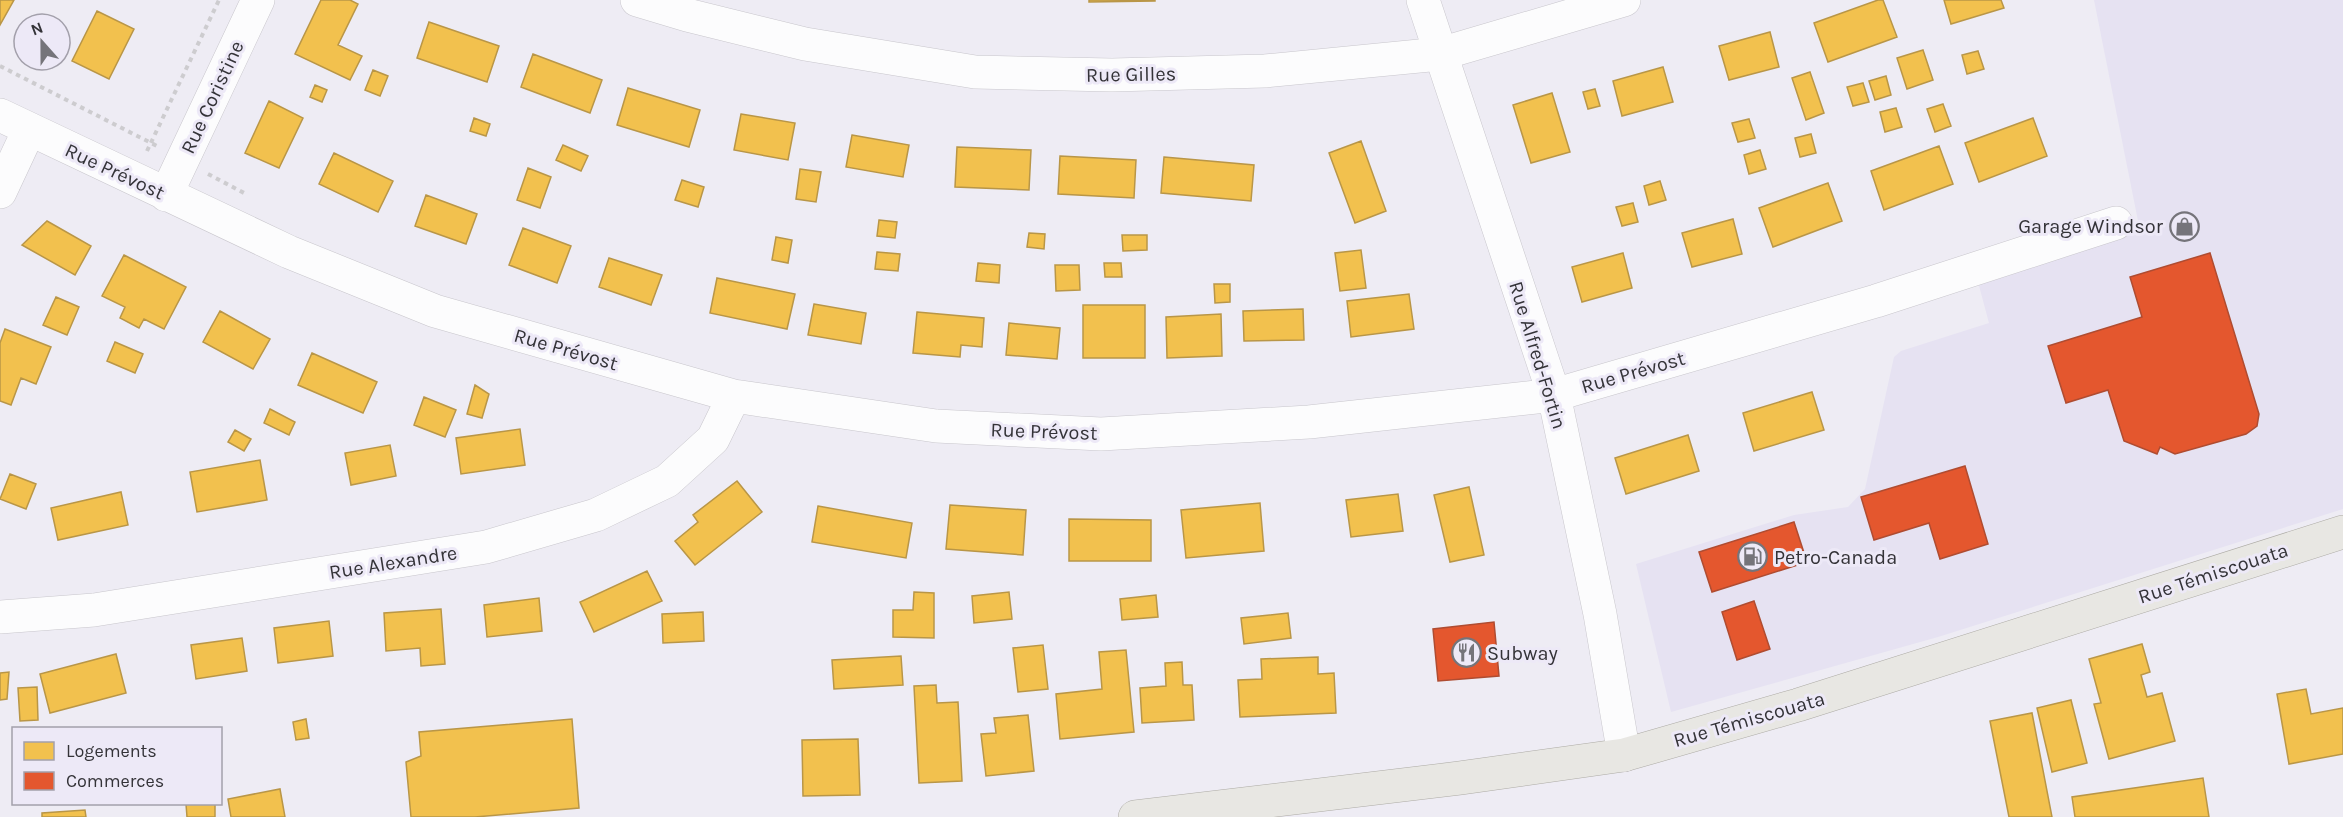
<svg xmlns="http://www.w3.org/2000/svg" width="2343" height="817" font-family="Karla,sans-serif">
  <rect width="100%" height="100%" fill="#eeecf4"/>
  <!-- built -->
  <path fill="#e6e2f2" d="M 2094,0 L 2343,0 L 2343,509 L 1938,637 L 1671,712 L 1636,564 L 1794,515 L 1848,507 L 1865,489 L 1894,357 L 1901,351 L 1989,323 L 1977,278 L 2139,226 Z"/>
  <!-- homes -->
  <path fill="#f2c14e" stroke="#b99647" stroke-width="1.5" d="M 0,0 L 14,0 L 0,25 Z
    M 321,0 L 350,0 L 358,4 L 338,45 L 362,56 L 350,80 L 295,54 Z
    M 1089,0 L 1155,0 L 1155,1 L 1089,2 Z
    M 1878,0 L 1883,0 L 1897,37 L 1828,62 L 1814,23 Z
    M 1944,0 L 2001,0 L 2004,8 L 1951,24 Z
    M 97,11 L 134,29 L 109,79 L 72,61 Z
    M 429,22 L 499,46 L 487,82 L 417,58 Z
    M 1770,32 L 1779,67 L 1729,80 L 1719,46 Z
    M 1923,50 L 1933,80 L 1907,89 L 1897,58 Z
    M 1978,51 L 1984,69 L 1967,74 L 1962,55 Z
    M 533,54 L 602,80 L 590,113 L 521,87 Z
    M 1663,67 L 1673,102 L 1622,116 L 1613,81 Z
    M 373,70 L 388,76 L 380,96 L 365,90 Z
    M 1810,72 L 1824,113 L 1806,120 L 1792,78 Z
    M 1886,76 L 1891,95 L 1875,100 L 1869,81 Z
    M 1863,83 L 1869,102 L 1853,106 L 1847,87 Z
    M 315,85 L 327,90 L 322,102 L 310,97 Z
    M 628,88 L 700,110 L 689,147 L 617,125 Z
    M 1595,89 L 1600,106 L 1588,109 L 1583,92 Z
    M 1552,93 L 1570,152 L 1531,163 L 1513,105 Z
    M 269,101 L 303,118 L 279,168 L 245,153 Z
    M 1943,104 L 1951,126 L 1935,132 L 1927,109 Z
    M 1896,108 L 1902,127 L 1885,132 L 1880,112 Z
    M 741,114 L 795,123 L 788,160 L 734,150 Z
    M 474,118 L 490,124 L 486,136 L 470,131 Z
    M 2033,118 L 2047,156 L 1979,182 L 1965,143 Z
    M 1749,119 L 1755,138 L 1738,142 L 1732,123 Z
    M 1811,134 L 1816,153 L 1800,157 L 1795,138 Z
    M 852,135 L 909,145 L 903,177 L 846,167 Z
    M 1361,141 L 1386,211 L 1355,223 L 1329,153 Z
    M 563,145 L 588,156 L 581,171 L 556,160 Z
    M 1939,146 L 1953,184 L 1884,210 L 1871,171 Z
    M 957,147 L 1031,150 L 1029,190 L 955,187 Z
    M 1760,150 L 1766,169 L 1749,174 L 1744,155 Z
    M 334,153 L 393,181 L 378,212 L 319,184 Z
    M 1060,156 L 1136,160 L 1134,198 L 1058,194 Z
    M 1164,157 L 1254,165 L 1251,201 L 1161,193 Z
    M 528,168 L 551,177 L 540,208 L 517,200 Z
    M 800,169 L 821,172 L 816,202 L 796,199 Z
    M 682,180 L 704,187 L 698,207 L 675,200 Z
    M 1660,181 L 1666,200 L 1649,205 L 1644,186 Z
    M 1828,183 L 1842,221 L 1773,247 L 1759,208 Z
    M 426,195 L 477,214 L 466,244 L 415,226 Z
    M 1633,203 L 1638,222 L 1622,226 L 1616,207 Z
    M 1733,219 L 1742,254 L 1692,267 L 1682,233 Z
    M 879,220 L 897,222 L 895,238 L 877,236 Z
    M 47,221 L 91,246 L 75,275 L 22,245 Z
    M 523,228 L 571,246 L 557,283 L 509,265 Z
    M 1029,233 L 1045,234 L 1044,249 L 1027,247 Z
    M 1122,235 L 1147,235 L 1147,250 L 1123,251 Z
    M 776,237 L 792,240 L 788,263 L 772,260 Z
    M 1361,250 L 1366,288 L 1340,291 L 1335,253 Z
    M 877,252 L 900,254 L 898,271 L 875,269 Z
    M 1623,253 L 1632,288 L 1582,302 L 1572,267 Z
    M 124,255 L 186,287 L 164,329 L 144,319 L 139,328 L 120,318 L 125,307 L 102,296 Z
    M 609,258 L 662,275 L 651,305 L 599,287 Z
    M 978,263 L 1000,265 L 999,283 L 976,281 Z
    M 1104,263 L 1121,263 L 1122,277 L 1105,277 Z
    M 1055,265 L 1079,265 L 1080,290 L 1056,291 Z
    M 717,278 L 795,294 L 787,329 L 710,313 Z
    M 1214,284 L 1230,284 L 1230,302 L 1215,303 Z
    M 1409,294 L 1414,329 L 1351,337 L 1347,301 Z
    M 56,297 L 79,307 L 67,335 L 43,325 Z
    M 814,304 L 866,313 L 861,344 L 808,335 Z
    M 1083,305 L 1145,305 L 1145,358 L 1083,358 Z
    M 1303,309 L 1304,340 L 1244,341 L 1243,311 Z
    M 220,311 L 270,339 L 253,369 L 203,342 Z
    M 917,312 L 984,318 L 982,347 L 961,345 L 960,357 L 913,353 Z
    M 1221,314 L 1222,356 L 1167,358 L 1166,317 Z
    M 1009,323 L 1060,328 L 1057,359 L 1006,355 Z
    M 5,329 L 51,347 L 36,384 L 21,378 L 11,405 L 0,401 L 0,343 Z
    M 115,342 L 143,354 L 135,373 L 107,361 Z
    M 312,353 L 377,382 L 363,413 L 298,385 Z
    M 475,385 L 489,394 L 482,418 L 467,414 Z
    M 1812,392 L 1824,430 L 1754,451 L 1743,413 Z
    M 424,397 L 456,410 L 445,437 L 414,425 Z
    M 270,409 L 295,422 L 289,435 L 264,423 Z
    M 520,429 L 525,465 L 461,474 L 456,438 Z
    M 235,430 L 251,439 L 244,451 L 228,442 Z
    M 1688,435 L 1699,471 L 1626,494 L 1615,458 Z
    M 390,445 L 396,476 L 351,485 L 345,453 Z
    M 260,460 L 267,500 L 197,512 L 190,472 Z
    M 10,474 L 36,484 L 26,509 L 0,499 Z
    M 737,481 L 762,512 L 695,565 L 675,541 L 698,522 L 693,515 Z
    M 1469,487 L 1484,555 L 1450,562 L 1434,495 Z
    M 121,492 L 128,525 L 58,540 L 51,508 Z
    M 1398,494 L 1403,531 L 1351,537 L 1346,500 Z
    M 1260,503 L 1264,551 L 1186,558 L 1181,510 Z
    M 950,505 L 1026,510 L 1023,555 L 946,549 Z
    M 818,506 L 912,523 L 906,558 L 812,542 Z
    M 1069,519 L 1151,520 L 1151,561 L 1069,561 Z
    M 647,571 L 662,601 L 594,632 L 580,602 Z
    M 914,592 L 934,593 L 934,638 L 893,637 L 893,610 L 913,610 Z
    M 1009,592 L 1012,619 L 974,623 L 972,596 Z
    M 1156,595 L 1158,617 L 1122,620 L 1120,599 Z
    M 539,598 L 542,631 L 487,637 L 484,605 Z
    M 441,609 L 445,664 L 421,666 L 420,648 L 386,651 L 384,613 Z
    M 703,612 L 704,641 L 663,643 L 662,614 Z
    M 1288,613 L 1291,638 L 1244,644 L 1241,618 Z
    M 329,621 L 333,656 L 278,663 L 274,628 Z
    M 242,638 L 247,671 L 196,679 L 191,645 Z
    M 2142,644 L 2150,672 L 2141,675 L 2147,697 L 2162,693 L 2175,741 L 2109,759 L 2094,704 L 2101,703 L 2089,659 Z
    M 1043,645 L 1048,689 L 1018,692 L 1013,648 Z
    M 1126,650 L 1134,732 L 1060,739 L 1056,694 L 1102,689 L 1099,652 Z
    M 116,654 L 126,693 L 50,713 L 40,674 Z
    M 901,656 L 903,685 L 834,689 L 832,660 Z
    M 1318,657 L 1318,674 L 1334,673 L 1336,713 L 1240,717 L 1238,680 L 1262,679 L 1261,659 Z
    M 1182,662 L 1183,685 L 1192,685 L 1194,720 L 1142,723 L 1140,688 L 1166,686 L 1165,663 Z
    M 9,672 L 7,699 L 0,700 L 0,673 Z
    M 936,685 L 937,703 L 958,702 L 962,781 L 919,783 L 914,686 Z
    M 37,687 L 38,720 L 20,721 L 18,688 Z
    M 2306,689 L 2311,714 L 2343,708 L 2343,754 L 2289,764 L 2277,694 Z
    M 2071,700 L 2087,763 L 2052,772 L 2037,708 Z
    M 2032,713 L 2052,817 L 2009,817 L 1990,721 Z
    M 1028,715 L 1034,771 L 986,776 L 981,734 L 996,733 L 994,718 Z
    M 306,719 L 309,738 L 296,740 L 293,722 Z
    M 572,719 L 579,808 L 475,817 L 411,817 L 406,762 L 421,756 L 419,732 Z
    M 858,739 L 860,795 L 803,796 L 802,740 Z
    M 2203,778 L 2209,817 L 2075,817 L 2072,797 Z
    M 280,789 L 285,817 L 231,817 L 228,799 Z
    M 186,804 L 215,804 L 215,817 L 187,817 Z
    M 85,810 L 86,817 L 42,817 L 42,813 Z"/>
  <!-- shops -->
  <path fill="#e4572e" stroke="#af4c31" stroke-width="1.5" d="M 2210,253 L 2259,414 L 2257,426 L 2246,434 L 2175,454 L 2160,447 L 2157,454 L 2124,441 L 2108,390 L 2066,403 L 2048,346 L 2142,317 L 2130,277 Z
    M 1965,466 L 1988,544 L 1940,559 L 1929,523 L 1874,540 L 1861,497 Z
    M 1794,522 L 1807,562 L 1712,592 L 1699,552 Z
    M 1754,601 L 1770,649 L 1737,660 L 1722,612 Z
    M 1494,622 L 1499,676 L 1438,681 L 1433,629 Z"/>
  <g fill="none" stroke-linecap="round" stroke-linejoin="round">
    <defs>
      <path id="minor" d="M 637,0 L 687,15 L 805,44 L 975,72 L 1112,75 L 1265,71 L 1440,54 L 1624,0
        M 1423,0 L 1554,395 L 1600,614 L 1624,755
        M 0,115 L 289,252 L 435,311 L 734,396 L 936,426 L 1101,434 L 1309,422 L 1554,395 L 1876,301 L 2116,223
        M 0,192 L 29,130
        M 166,195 L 258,0
        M 0,617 L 94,610 L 486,547 L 596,515 L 667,481 L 713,439 L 734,396"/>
      <path id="major" d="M 1135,817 L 1460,778 L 1624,755 L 1798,705 L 2343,532"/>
    </defs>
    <!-- minor casing -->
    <use href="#minor" stroke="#c8c6cc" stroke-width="34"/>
    <!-- major casing -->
    <use href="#major" stroke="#adaba5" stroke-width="34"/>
    <!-- path -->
    <path stroke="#cdcccf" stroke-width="4" stroke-dasharray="4.5 4.5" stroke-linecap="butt" d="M 0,66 L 157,146
      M 147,151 L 219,0
      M 208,174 L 246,194"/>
    <!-- minor -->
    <use href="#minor" stroke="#fcfcfd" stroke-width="33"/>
    <!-- major -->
    <use href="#major" stroke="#e8e7e3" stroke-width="33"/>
  </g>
  <!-- icons -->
  <defs>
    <symbol id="shop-ring" viewBox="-11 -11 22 22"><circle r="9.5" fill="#ede9f7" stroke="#75747a" stroke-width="1.5"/><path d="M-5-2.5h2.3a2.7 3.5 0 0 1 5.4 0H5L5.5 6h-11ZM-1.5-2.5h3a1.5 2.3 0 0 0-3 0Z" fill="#75747a"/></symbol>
    <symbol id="fuel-ring" viewBox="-11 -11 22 22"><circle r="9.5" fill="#ede9f7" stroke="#75747a" stroke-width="1.5"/><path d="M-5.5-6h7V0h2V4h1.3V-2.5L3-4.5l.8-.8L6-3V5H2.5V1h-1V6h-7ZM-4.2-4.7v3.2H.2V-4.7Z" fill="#75747a"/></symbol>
    <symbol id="restaurant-ring" viewBox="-11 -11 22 22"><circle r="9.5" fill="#ede9f7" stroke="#75747a" stroke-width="1.5"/><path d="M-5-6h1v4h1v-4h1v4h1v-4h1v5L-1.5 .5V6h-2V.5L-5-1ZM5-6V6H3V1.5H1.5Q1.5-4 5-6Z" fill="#75747a"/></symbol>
  </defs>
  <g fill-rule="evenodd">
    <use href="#shop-ring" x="2168" y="210" width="33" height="33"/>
    <use href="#fuel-ring" x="1736" y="540" width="33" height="33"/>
    <use href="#restaurant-ring" x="1450" y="636" width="33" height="33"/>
  </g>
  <g text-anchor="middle" stroke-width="6" stroke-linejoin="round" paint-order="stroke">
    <!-- street labels -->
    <g font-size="20" fill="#343338" stroke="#ede9f7">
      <text transform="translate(1131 74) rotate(-1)" y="7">Rue Gilles</text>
      <text transform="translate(212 97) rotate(-65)" y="7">Rue Coristine</text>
      <text transform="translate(115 171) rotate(25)" y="7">Rue Prévost</text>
      <text transform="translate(566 349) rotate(16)" y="7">Rue Prévost</text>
      <text transform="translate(1538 355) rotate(73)" y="7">Rue Alfred-Fortin</text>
      <text transform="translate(1633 372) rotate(-16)" y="7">Rue Prévost</text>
      <text transform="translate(1044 431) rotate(2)" y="7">Rue Prévost</text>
      <text transform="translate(393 562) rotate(-9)" y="7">Rue Alexandre</text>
      <text transform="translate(2213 573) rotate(-18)" y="7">Rue Témiscouata</text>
      <text transform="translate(1749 719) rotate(-16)" y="7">Rue Témiscouata</text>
    </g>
    <!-- poi labels -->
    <g font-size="20" fill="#343338" stroke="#ede9f7" text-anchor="start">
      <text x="2163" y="233" text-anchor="end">Garage Windsor</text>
      <text x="1774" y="564">Petro-Canada</text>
      <text x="1487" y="660">Subway</text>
    </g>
  </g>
  <!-- legend -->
  <rect x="12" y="727" width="210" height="78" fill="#ede9f7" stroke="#a3a0ab" stroke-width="1.5"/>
  <rect x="24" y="742" width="30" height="18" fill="#f2c14e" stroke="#a3a0ab" stroke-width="1.5"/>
  <text x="66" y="757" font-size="18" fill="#343338">Logements</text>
  <rect x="24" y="772" width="30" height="18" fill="#e4572e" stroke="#a3a0ab" stroke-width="1.5"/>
  <text x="66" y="787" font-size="18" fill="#343338">Commerces</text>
  <!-- north arrow -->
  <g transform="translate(42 42) rotate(339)"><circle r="28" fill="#ede9f7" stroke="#a3a0ab" stroke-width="1.5"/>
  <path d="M0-4.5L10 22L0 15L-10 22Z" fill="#75747a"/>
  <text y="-9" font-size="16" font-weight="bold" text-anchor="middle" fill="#343338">N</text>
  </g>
</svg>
